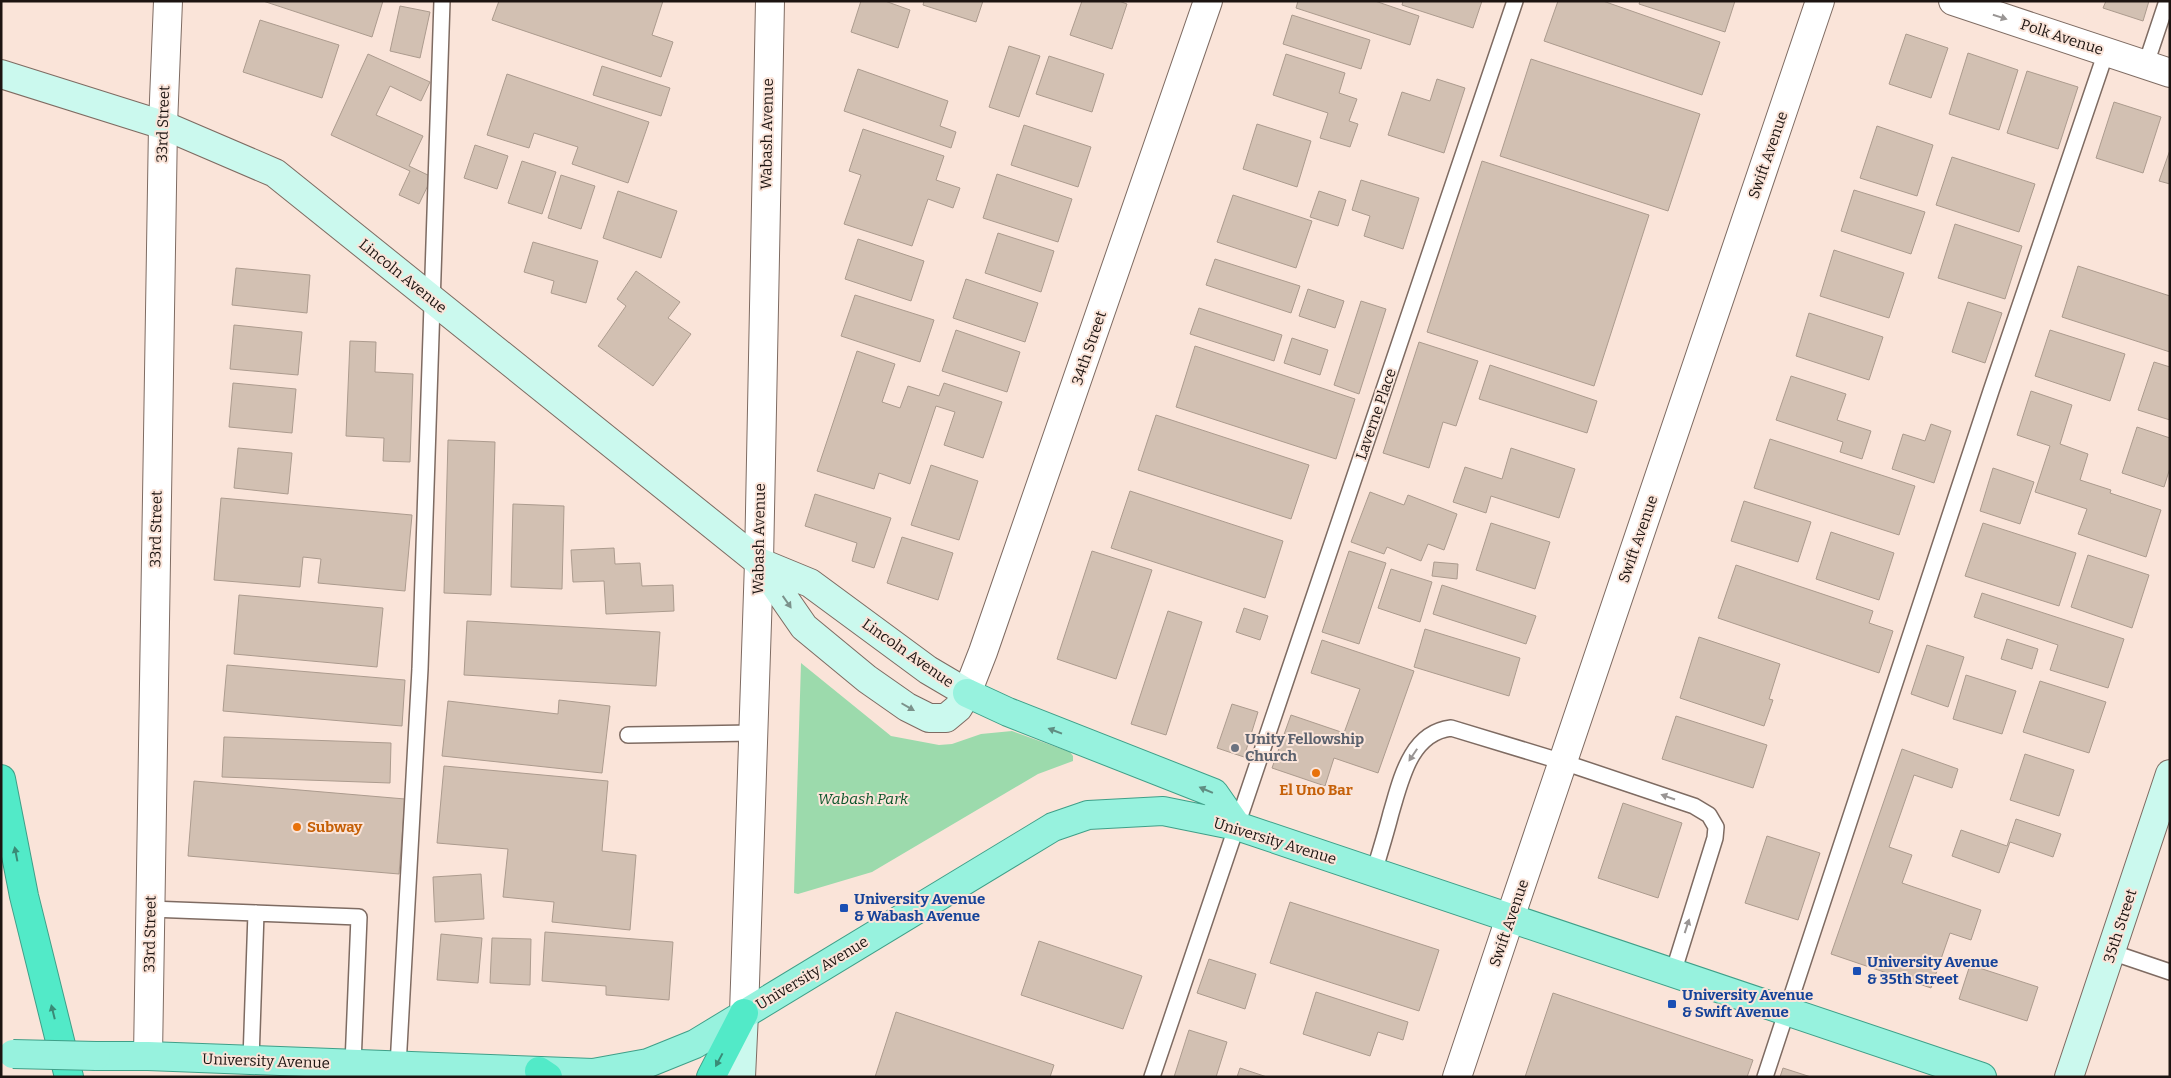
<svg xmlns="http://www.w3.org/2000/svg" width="2171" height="1078" font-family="Bitter,serif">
  <rect width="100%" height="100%" fill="#fae4d9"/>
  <!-- green -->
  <path fill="#9cdaac" d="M 801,663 L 891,736 L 939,745 L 952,744 L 981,734 L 1012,731 L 1070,752 L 1073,756 L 1073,761 L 1038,774 L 872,872 L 798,894 L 794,893 Z"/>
  <!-- building -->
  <path fill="#d2c0b2" stroke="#ac9b8e" d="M 263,1 L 383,1 L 372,37 Z
    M 499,1 L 663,1 L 652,35 L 673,42 L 661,77 L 492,20 Z
    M 861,1 L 885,1 L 910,10 L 898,48 L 851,32 Z
    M 924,1 L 983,1 L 976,22 L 923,5 Z
    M 1082,1 L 1119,1 L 1127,4 L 1112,49 L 1070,35 Z
    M 1298,1 L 1375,1 L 1419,16 L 1410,45 L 1296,8 Z
    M 1403,1 L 1482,1 L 1473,28 L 1402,5 Z
    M 1558,1 L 1603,1 L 1720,42 L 1702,95 L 1544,41 Z
    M 1640,1 L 1735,1 L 1725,32 L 1639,4 Z
    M 2106,1 L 2149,1 L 2143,21 L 2103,8 Z
    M 400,6 L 430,12 L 420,58 L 390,51 Z
    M 1292,15 L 1370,40 L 1361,69 L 1283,44 Z
    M 260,20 L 339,45 L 322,98 L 243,72 Z
    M 1906,34 L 1948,48 L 1931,98 L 1889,84 Z
    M 1009,46 L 1040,56 L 1019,117 L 989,107 Z
    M 1968,53 L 2018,70 L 1999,130 L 1949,114 Z
    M 368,54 L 430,82 L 421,101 L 390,86 L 376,115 L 423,136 L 409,166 L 432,177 L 419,204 L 399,195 L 410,171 L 331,135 Z
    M 1286,54 L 1345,73 L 1339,93 L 1357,99 L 1349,121 L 1358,124 L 1350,147 L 1320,138 L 1328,113 L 1273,95 Z
    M 1049,56 L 1104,74 L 1092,112 L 1036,94 Z
    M 1531,59 L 1700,114 L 1668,211 L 1500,156 Z
    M 602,66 L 670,88 L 661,116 L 593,95 Z
    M 858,69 L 948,101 L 940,126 L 956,132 L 951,148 L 844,111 Z
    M 2027,71 L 2078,87 L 2058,149 L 2007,133 Z
    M 507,74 L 649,122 L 628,183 L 572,164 L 578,147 L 534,133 L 529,148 L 487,135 Z
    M 1437,79 L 1465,88 L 1444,153 L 1388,135 L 1402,92 L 1430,101 Z
    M 2114,102 L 2161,117 L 2143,173 L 2096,158 Z
    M 1257,124 L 1311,141 L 1297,187 L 1243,169 Z
    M 1024,125 L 1091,147 L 1078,187 L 1011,165 Z
    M 1877,126 L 1933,145 L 1917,196 L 1860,178 Z
    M 863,129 L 944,156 L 936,180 L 960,188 L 953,208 L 928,199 L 912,246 L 844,224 L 861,175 L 849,171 Z
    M 475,145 L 508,156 L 497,189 L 464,178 Z
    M 2170,150 L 2170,184 L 2159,181 Z
    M 1952,157 L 2035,184 L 2019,232 L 1936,205 Z
    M 522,161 L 556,172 L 542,214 L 508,203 Z
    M 1482,161 L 1649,215 L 1594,386 L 1427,332 Z
    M 997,174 L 1072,199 L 1058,242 L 983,218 Z
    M 561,175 L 595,186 L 581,229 L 548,218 Z
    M 1361,180 L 1419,198 L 1403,249 L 1364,236 L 1370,216 L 1352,210 Z
    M 1854,190 L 1925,212 L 1911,254 L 1841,231 Z
    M 618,191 L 677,211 L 661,258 L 603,238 Z
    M 1319,191 L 1346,200 L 1338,226 L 1310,217 Z
    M 1233,195 L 1312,221 L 1296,268 L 1217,242 Z
    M 1955,224 L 2022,246 L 2005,299 L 1938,278 Z
    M 998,233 L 1054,251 L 1041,292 L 985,273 Z
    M 858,239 L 924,261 L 911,301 L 845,279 Z
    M 533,242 L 598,261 L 586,303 L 551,293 L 554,281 L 524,272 Z
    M 1834,250 L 1904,273 L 1889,318 L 1820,296 Z
    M 1215,259 L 1300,286 L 1291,313 L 1206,285 Z
    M 2078,266 L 2170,296 L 2170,352 L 2062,317 Z
    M 236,268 L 310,275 L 307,313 L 232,305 Z
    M 636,271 L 680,302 L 668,318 L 691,334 L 653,386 L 598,346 L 626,306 L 617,299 Z
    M 966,279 L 1038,303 L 1025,342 L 953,318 Z
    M 1308,289 L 1344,301 L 1335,328 L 1299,316 Z
    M 855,295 L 934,320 L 920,362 L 841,336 Z
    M 1361,301 L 1386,309 L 1359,394 L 1334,385 Z
    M 1968,302 L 2002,313 L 1985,363 L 1952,352 Z
    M 1199,308 L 1282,335 L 1274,361 L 1190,334 Z
    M 1809,313 L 1883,337 L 1869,380 L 1796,356 Z
    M 234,325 L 302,332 L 298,375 L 230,369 Z
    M 956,330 L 1020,352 L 1007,392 L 942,371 Z
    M 2050,330 L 2125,354 L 2110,401 L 2035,376 Z
    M 1292,338 L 1328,350 L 1320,375 L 1284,363 Z
    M 350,341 L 376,342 L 375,372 L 413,374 L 410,462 L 383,461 L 384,438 L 346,436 Z
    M 1419,342 L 1478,361 L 1456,426 L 1443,422 L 1429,468 L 1383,453 Z
    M 1195,346 L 1355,399 L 1336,459 L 1176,407 Z
    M 857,351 L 895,364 L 882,402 L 900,408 L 908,386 L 939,396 L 944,383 L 1002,402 L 983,458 L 944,445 L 955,412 L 936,406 L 910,484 L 879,473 L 874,489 L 817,471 Z
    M 2154,362 L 2170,367 L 2170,420 L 2138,410 Z
    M 1490,365 L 1597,401 L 1587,433 L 1479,399 Z
    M 1791,376 L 1846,394 L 1837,420 L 1871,431 L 1862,459 L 1840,452 L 1843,442 L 1776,420 Z
    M 233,383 L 296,389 L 292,433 L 229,427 Z
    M 2031,391 L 2072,405 L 2060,444 L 2088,454 L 2080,480 L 2111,490 L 2110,493 L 2161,510 L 2146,557 L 2078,534 L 2087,509 L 2035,492 L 2050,446 L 2017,435 Z
    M 1156,415 L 1309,465 L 1291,519 L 1138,470 Z
    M 1931,424 L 1951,431 L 1934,483 L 1892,469 L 1903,434 L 1925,441 Z
    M 2137,427 L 2170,438 L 2170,468 L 2164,487 L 2122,473 Z
    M 1770,439 L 1915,486 L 1899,535 L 1754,488 Z
    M 448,440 L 495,442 L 491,595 L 444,593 Z
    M 238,448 L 292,453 L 288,494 L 234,488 Z
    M 1511,448 L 1575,469 L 1559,518 L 1491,496 L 1486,513 L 1453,502 L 1465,467 L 1502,479 Z
    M 931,465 L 978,481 L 959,540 L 911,525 Z
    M 1993,468 L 2034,482 L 2020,524 L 1980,511 Z
    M 1130,491 L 1283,541 L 1265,598 L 1111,548 Z
    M 1370,492 L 1404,505 L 1408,495 L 1457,514 L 1444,550 L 1428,544 L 1421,561 L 1387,547 L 1384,554 L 1351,542 Z
    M 815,494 L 891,518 L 874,568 L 852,561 L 857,543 L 805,526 Z
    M 221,498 L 412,515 L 405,591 L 318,583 L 321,559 L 303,557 L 300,587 L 214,580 Z
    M 1744,501 L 1811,522 L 1798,562 L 1731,541 Z
    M 513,504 L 564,506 L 562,589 L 511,587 Z
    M 1491,523 L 1550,542 L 1535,589 L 1476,570 Z
    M 1983,523 L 2076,553 L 2059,606 L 1965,576 Z
    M 1831,532 L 1894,553 L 1879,600 L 1816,579 Z
    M 902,537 L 953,553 L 938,600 L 887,583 Z
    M 614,548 L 615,564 L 640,563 L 642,586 L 673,585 L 674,611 L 606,614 L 604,581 L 573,582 L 571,550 Z
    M 1092,551 L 1152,570 L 1116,679 L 1057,659 Z
    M 1349,551 L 1386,563 L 1359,644 L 1322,632 Z
    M 2088,555 L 2149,575 L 2132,628 L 2071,607 Z
    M 1434,562 L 1458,564 L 1457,579 L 1432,576 Z
    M 1736,565 L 1873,611 L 1869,623 L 1893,631 L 1879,673 L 1718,618 Z
    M 1391,569 L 1432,582 L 1420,622 L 1378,608 Z
    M 1442,585 L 1536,616 L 1526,644 L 1433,614 Z
    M 1982,593 L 2124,639 L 2108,688 L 2050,670 L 2058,645 L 1974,617 Z
    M 239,595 L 383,608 L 377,667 L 234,654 Z
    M 1244,608 L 1268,616 L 1260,640 L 1236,632 Z
    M 1168,611 L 1202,622 L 1166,735 L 1131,724 Z
    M 467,621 L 660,632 L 656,686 L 464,675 Z
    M 1425,629 L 1520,658 L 1509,696 L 1414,667 Z
    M 1699,637 L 1780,664 L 1769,699 L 1773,700 L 1764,726 L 1680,698 Z
    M 2007,639 L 2038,649 L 2032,669 L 2001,659 Z
    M 1322,640 L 1414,671 L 1378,773 L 1334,758 L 1325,786 L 1272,768 L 1291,715 L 1344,733 L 1360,689 L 1311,673 Z
    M 1927,645 L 1964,657 L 1948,707 L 1911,694 Z
    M 227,665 L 405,680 L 402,726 L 223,711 Z
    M 1966,675 L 2016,691 L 2002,734 L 1953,719 Z
    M 2040,681 L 2106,702 L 2089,753 L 2023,732 Z
    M 559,700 L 610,706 L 602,773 L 442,756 L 448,701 L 558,714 Z
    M 1232,704 L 1258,712 L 1244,757 L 1217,748 Z
    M 1676,716 L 1767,745 L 1753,788 L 1662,759 Z
    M 224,737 L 391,743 L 390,783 L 222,777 Z
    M 1902,749 L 1958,769 L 1952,788 L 1914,775 L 1889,847 L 1912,855 L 1902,883 L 1981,910 L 1971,940 L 1950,933 L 1931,988 L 1831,954 Z
    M 2025,754 L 2074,770 L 2059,816 L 2010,800 Z
    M 444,766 L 608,781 L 602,851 L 636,855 L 630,930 L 552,922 L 554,902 L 503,897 L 508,849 L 437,843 Z
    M 194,781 L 405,799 L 399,874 L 188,856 Z
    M 1623,803 L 1682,823 L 1658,898 L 1598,878 Z
    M 2016,819 L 2061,834 L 2053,857 L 2010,842 L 1999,873 L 1952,856 L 1961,830 L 2007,846 Z
    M 1767,836 L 1820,853 L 1798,920 L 1745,903 Z
    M 481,874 L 484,919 L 435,922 L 433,877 Z
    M 1290,902 L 1439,950 L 1419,1011 L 1270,963 Z
    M 545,932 L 673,942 L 669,1000 L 606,995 L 606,986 L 542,981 Z
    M 441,934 L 482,938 L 478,983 L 437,980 Z
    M 492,938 L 531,939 L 530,985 L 490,983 Z
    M 1039,941 L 1142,976 L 1123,1029 L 1021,995 Z
    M 1209,959 L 1256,974 L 1245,1009 L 1197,993 Z
    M 1970,965 L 2038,987 L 2027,1021 L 1959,999 Z
    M 1316,992 L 1408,1022 L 1403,1040 L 1378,1032 L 1370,1056 L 1303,1034 Z
    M 1553,993 L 1753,1060 L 1747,1077 L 1525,1077 Z
    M 896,1012 L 1054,1065 L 1050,1077 L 875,1077 Z
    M 1189,1030 L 1227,1042 L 1216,1077 L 1174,1077 Z
    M 1240,1068 L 1267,1077 L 1237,1077 Z
    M 1783,1068 L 1811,1077 L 1780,1077 Z"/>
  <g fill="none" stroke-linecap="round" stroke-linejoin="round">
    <defs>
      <path id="service" d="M 2146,64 L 2167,1
        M 628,735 L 753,733
        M 1374,872 C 1380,852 1386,833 1391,813 C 1401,780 1410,733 1451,728 L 1563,762 L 1694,806 L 1709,815 L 1716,827 L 1715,838 L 1673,973
        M 150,909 L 359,917 L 353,1064
        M 2111,952 L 2170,972
        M 251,1060 L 256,913
        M 398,1066 L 420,669 L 442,1
        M 1152,1077 L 1515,1
        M 1765,1077 L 1991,391 L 2106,52"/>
      <path id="minor" d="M 1953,1 L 2170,73
        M 759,562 L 770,1
        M 967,693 L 983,652 L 1208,1
        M 1510,918 L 1820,1
        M 148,1056 L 163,125 L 168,1"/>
      <path id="tertiary" d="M 744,1013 L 759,562
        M 1457,1077 L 1510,918"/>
      <path id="secondary" d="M 1,74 L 163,125 L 275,173 L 759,562 L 804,627 L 867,679 L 907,707 L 929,718 L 946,718 L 958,708 L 967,693 L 928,670 L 810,583 L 759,562
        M 741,1077 L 744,1013
        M 2069,1077 L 2170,774"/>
      <path id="primary" d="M 967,693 L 1008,712 L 1214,793 L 1237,826
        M 96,1056 L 148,1056 L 593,1073 L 648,1063 L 695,1044 L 1053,827 L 1088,815 L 1163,811 L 1237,826 L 1982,1077"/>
      <path id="motorway" d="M 1,779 L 24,896 L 69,1077
        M 539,1071 L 548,1077
        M 711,1077 L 744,1013"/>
    </defs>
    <!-- service casing -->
    <use href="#service" stroke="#7e6b62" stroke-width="18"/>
    <!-- minor casing -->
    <use href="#minor" stroke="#7e6b62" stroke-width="30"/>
    <!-- tertiary casing -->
    <use href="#tertiary" stroke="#7e6b62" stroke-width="30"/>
    <!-- secondary casing -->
    <use href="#secondary" stroke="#7e6b62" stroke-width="30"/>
    <!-- primary casing -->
    <use href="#primary" stroke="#3f9f88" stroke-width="30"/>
    <!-- motorway casing -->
    <use href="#motorway" stroke="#3f9f88" stroke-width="30"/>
    <!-- service -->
    <use href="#service" stroke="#fff" stroke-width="15"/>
    <!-- minor -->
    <use href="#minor" stroke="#fff" stroke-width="28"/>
    <!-- tertiary -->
    <use href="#tertiary" stroke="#fff" stroke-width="28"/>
    <!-- secondary -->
    <use href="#secondary" stroke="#cbf9ee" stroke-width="28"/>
    <!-- primary -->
    <use href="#primary" stroke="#97f2de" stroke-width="28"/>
    <!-- motorway -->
    <use href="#motorway" stroke="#52eac8" stroke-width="28"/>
    <defs>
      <path id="primary-bridge" d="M 13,1054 L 96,1056"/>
    </defs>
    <!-- primary-bridge casing -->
    <use href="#primary-bridge" stroke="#3f9f88" stroke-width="30" stroke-linecap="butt"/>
    <!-- primary-bridge -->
    <use href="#primary-bridge" stroke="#97f2de" stroke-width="28"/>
  </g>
  <!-- one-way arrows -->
  <defs><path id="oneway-solid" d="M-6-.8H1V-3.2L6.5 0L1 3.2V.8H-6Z" transform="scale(1.25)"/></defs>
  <g fill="#999594">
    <use href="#oneway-solid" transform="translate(2000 17) rotate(18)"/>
    <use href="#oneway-solid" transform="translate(1413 755) rotate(124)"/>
    <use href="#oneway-solid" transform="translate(1668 797) rotate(-161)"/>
    <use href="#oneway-solid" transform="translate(1687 926) rotate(-72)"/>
  </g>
  <g fill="#7c928b">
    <use href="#oneway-solid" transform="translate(787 602) rotate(55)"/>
    <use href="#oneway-solid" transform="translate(908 707) rotate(30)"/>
  </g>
  <g fill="#608e82">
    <use href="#oneway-solid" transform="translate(1055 731) rotate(-159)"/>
    <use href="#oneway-solid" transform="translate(1206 790) rotate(-157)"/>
  </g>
  <g fill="#3a8a76">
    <use href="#oneway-solid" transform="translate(16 854) rotate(-101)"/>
    <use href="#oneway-solid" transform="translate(53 1012) rotate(-104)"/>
    <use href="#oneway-solid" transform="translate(719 1060) rotate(118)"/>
  </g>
  <!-- markers -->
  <circle fill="#6b7280" stroke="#fae4d9" stroke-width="2" cx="1235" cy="748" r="5"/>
  <g fill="#e8710a" stroke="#fae4d9" stroke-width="2">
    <circle cx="1316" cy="773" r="5"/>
    <circle cx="297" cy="827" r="5"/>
  </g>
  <g fill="#1a4fb4" stroke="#fae4d9" stroke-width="2">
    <rect x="839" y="903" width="10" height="10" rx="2.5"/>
    <rect x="1852" y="966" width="10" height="10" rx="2.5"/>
    <rect x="1667" y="999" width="10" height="10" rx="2.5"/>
  </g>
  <g text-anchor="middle" stroke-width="4" stroke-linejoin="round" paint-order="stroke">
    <!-- street labels -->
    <g font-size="15" fill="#1c1411" stroke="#fae4d9">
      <text transform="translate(2062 37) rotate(18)" y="5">Polk Avenue</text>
      <text transform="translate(163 124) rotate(-88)" y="5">33rd Street</text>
      <text transform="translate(767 134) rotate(-89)" y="5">Wabash Avenue</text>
      <text transform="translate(1768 155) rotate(-71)" y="5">Swift Avenue</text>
      <text transform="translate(403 276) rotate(39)" y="5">Lincoln Avenue</text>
      <text transform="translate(1089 348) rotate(-71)" y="5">34th Street</text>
      <text transform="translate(1376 414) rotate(-71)" y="5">Laverne Place</text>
      <text transform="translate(156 529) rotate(-89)" y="5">33rd Street</text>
      <text transform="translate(759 539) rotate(-89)" y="5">Wabash Avenue</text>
      <text transform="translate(1638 539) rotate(-71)" y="5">Swift Avenue</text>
      <text transform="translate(908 653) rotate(35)" y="5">Lincoln Avenue</text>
      <text transform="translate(1275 841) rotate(17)" y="5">University Avenue</text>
      <text transform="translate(1509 923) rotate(-71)" y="5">Swift Avenue</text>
      <text transform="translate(2120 926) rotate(-72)" y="5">35th Street</text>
      <text transform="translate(150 934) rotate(-89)" y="5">33rd Street</text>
      <text transform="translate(812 973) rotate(-31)" y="5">University Avenue</text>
      <text transform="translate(266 1061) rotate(2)" y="5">University Avenue</text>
    </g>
    <!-- worship labels -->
    <g font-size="15" font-weight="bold" fill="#5b616d" stroke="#fae4d9" text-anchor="start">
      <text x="1245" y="744">Unity Fellowship<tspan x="1245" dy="17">Church</tspan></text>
    </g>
    <!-- food labels -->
    <g font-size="15" font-weight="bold" fill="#c56008" stroke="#fae4d9">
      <text x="1316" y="795">El Uno Bar</text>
      <text x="307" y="832" text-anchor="start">Subway</text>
    </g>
    <!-- park labels -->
    <g font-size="15" font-style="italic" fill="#085429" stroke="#fae4d9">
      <text x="863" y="804">Wabash Park</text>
    </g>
    <!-- transit labels -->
    <g font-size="15" font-weight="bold" fill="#164399" stroke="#fae4d9" text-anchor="start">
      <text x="854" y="904">University Avenue<tspan x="854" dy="17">&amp; Wabash Avenue</tspan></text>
      <text x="1867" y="967">University Avenue<tspan x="1867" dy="17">&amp; 35th Street</tspan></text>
      <text x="1682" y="1000">University Avenue<tspan x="1682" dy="17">&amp; Swift Avenue</tspan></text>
    </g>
  </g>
  <!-- border -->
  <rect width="2171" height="1078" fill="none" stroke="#1c1411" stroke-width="5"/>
</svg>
